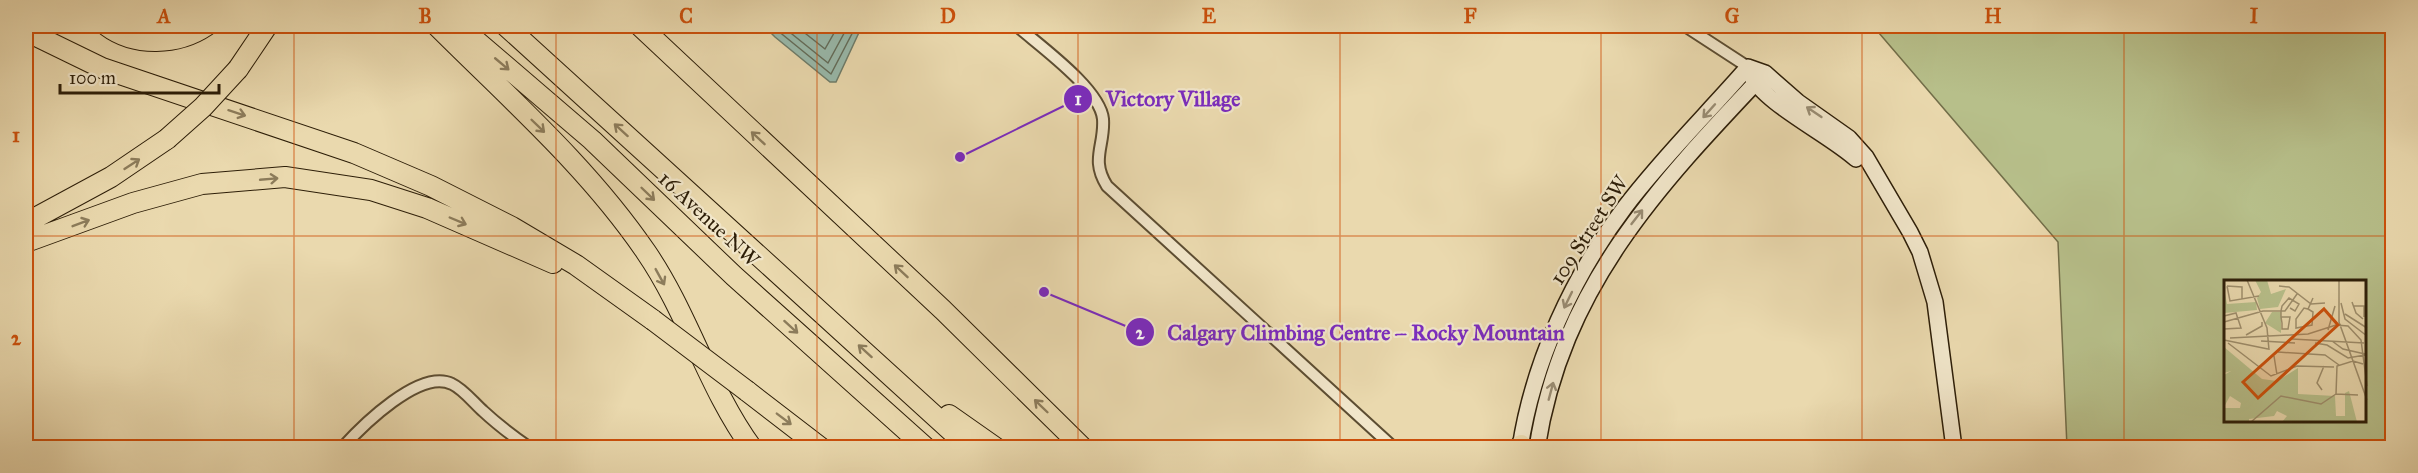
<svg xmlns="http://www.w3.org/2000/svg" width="2418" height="473" font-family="'IM FELL Great Primer',serif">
  <rect width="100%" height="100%" fill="#ead9ae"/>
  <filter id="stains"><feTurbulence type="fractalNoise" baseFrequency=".00333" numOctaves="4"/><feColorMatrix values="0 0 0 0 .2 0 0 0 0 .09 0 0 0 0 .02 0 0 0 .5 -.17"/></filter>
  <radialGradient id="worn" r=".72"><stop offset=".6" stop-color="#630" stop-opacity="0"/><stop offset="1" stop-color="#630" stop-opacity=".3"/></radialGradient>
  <!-- green -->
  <path fill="#b7bf8a" stroke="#726e49" stroke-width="1.5" fill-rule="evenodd" d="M 1873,26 L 2392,26 L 2392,447 L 2067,447 L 2058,242 ZM 2226,281 L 2366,281 L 2366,420 L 2226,420 Z"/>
  <!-- water -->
  <path fill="#98baac" stroke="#6d7c6a" stroke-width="1.5" d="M 764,26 L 804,26 L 818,28 L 819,26 L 862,26 L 836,82 L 830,82 L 775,37 Z"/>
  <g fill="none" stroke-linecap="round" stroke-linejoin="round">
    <!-- shore -->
    <path stroke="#626c5a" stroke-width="1.5" d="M 772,26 L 831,74 L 856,26
      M 782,26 L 828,63 L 848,26
      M 796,26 L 825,49 L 838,26"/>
    <defs>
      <path id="street" d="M 1017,26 C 1040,46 1100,89 1103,119 C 1105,146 1090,159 1107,186 L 1394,448
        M 1685,26 L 1748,67
        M 342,448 C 362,426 420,368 452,384 C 463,389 474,403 483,411 C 498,425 514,437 530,448"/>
      <path id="secondary" d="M 1748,67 L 1765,73 L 1798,102 L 1849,138 L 1866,157 L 1910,232 L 1920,252 L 1935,302 L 1954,448
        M 1751,75 C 1763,103 1830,135 1856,159
        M 1520,448 C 1533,362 1573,276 1625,207 C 1662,158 1707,114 1748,67
        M 1537,448 C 1562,287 1658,186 1765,73"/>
      <path id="highway" d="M 107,26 C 135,47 178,45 206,26
        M 437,26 C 510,99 588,167 646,252 C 688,313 708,388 752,448
        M 459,26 L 592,140 L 734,276 L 926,448
        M 506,26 L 970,448
        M 640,26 L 943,310 L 1083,448
        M 26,31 L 102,68 L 354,153 L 431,186 L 512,227 L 576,265 L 653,320
        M 238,69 L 267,26
        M 26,223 L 111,177 L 167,139
        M 26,242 L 133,203 L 202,184 L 285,177 L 371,190 L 427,208 L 553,263
        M 747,391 L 821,448
        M 949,415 L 996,448
        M 1519,448 L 1521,445"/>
    </defs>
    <!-- street casing -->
    <use href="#street" stroke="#5c4d32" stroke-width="14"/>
    <!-- secondary casing -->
    <use href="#secondary" stroke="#2d1e08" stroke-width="18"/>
    <!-- highway casing -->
    <use href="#highway" stroke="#2d1e08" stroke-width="22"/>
    <!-- street -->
    <use href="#street" stroke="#f1e6ca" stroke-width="10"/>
    <!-- secondary -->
    <use href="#secondary" stroke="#f1e6ca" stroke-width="15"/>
    <!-- highway -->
    <use href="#highway" stroke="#ead9ae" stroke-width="20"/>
    <defs>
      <path id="highway-bridge" d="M 167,139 L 203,107 L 238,69
        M 653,320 L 747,391"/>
    </defs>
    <!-- highway-bridge casing -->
    <use href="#highway-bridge" stroke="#2d1e08" stroke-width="22" stroke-linecap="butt"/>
    <!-- highway-bridge -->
    <use href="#highway-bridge" stroke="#ead9ae" stroke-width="20"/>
  </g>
  <!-- one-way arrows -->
  <defs><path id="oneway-shaft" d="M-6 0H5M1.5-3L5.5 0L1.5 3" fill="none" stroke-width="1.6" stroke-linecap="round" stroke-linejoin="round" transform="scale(1.5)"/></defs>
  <g stroke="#8c7c5b">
    <use href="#oneway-shaft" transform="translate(502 64) rotate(40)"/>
    <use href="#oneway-shaft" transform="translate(237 113) rotate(18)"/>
    <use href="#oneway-shaft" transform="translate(538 126) rotate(44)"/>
    <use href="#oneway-shaft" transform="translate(621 130) rotate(-138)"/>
    <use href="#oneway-shaft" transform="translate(758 138) rotate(-137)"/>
    <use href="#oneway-shaft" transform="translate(132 164) rotate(-33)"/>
    <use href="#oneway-shaft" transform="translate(269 179) rotate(-5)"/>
    <use href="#oneway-shaft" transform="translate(648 194) rotate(44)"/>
    <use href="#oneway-shaft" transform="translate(458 221) rotate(23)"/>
    <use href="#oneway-shaft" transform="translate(81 223) rotate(-21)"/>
    <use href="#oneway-shaft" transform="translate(901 271) rotate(-137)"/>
    <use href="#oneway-shaft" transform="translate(660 277) rotate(61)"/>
    <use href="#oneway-shaft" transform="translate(791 327) rotate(42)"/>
    <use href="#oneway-shaft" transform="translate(865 351) rotate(-138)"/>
    <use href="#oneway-shaft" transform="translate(1041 406) rotate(-136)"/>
    <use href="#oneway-shaft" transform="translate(784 419) rotate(37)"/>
  </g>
  <g stroke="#998c73">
    <use href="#oneway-shaft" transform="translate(1709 111) rotate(132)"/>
    <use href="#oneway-shaft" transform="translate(1814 112) rotate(-146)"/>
    <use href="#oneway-shaft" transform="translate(1637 217) rotate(-52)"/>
    <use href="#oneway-shaft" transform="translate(1568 300) rotate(116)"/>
    <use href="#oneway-shaft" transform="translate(1551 391) rotate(-75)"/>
  </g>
  <!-- grid -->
  <path fill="none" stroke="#cc500b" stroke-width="1.5" stroke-opacity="0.55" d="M 294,26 L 294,448M 556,26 L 556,448M 817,26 L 817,448M 1078,26 L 1078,448M 1340,26 L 1340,448M 1601,26 L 1601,448M 1862,26 L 1862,448M 2124,26 L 2124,448M 26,236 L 2392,236"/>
  <g text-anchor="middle" stroke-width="4.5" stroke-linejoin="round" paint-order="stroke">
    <!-- street labels -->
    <g font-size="21" fill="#2d1e08" stroke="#f1e6ca">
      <text transform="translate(709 219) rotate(43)" y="7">16 Avenue NW</text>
      <text transform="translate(1589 230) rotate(-57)" y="7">109 Street SW</text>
    </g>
  </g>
  <!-- overview -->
  <g transform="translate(2224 280)">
    <rect width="142" height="142" fill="#ead9ae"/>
    <path d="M 31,0 L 43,0 L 47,14 L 62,9 L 54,27 L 36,29 L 33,18 L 37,12 ZM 0,8 L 3,24 L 32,22 L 33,30 L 0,33 ZM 48,32 L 57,32 L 57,53 L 41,43 ZM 0,67 L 38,99 L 53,101 L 74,88 L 74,114 L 111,116 L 112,136 L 121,136 L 121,113 L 125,111 L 133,142 L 58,142 L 63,136 L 53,131 L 50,136 L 25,139 L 25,142 L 0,142 L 0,128 L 16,128 L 17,123 L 6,116 L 0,127 L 0,95 L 7,91 L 0,93 Z" fill="#b7bf8a"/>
    <path fill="none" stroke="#9e8e6c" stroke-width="1.5" d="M 23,0 L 43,48 L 45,70M 115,0 L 115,42 L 143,120M 3,6 L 6,21 L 35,16M 3,6 L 18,7 L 18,19M 55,6 L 65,7 L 87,24 L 101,23M 128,22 L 132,33 L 139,39M 117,23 L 121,39 L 143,56M 129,26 L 140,26 L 140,37M 84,29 L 89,32 L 88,45 L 72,48 L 72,39 L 80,28 L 84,29 L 89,18M 121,34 L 143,48M 0,36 L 12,33 L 17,48 L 0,49M 57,37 L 66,37 L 64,49 L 58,49 L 58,43 L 57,37 L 57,31 L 58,26 L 65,18 L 75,24 L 71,31 L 66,28M 0,42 L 39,31 L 61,31 L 73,14M 104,50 L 111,26M 22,55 L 38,46 L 38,42M 6,58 L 84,54 L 112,45 L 124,46 L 137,60 L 143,106M 68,59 L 140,63M 0,60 L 44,69M 37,61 L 71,63M 108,61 L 119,69 L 141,74M 4,63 L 47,96 L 73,86 L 110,87M 91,63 L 103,65 L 124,78 L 141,75M 54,72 L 101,75 L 115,85M 50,76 L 53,95M 98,110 L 93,103 L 100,86M 112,114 L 113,86 L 129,81 L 139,84M 112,114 L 134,115M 27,142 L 57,116 L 97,124 L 112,114"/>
    <path fill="#cc500b" fill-opacity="0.15" stroke="#cc500b" stroke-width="3" d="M 100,29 L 114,45 L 34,118 L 19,102 Z"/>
    <rect width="142" height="142" fill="none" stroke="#2d1e08" stroke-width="3"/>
  </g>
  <!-- callouts -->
  <path fill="none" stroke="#7b2cbf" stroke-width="2" d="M960 157L1078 99M1044 292L1140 332"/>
  <g fill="#7b2cbf" stroke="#f1e6ca" stroke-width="2">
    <circle cx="960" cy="157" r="6"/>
    <circle cx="1044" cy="292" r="6"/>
    <circle cx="1078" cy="99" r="15"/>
    <circle cx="1140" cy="332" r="15"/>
  </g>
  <g font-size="18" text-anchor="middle" font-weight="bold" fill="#fff">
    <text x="1078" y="105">1</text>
    <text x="1140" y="339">2</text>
  </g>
  <g font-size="22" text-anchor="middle" font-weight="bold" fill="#7b2cbf" stroke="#f1e6ca" stroke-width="4.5" stroke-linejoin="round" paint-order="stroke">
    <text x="1173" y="106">Victory Village</text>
    <text x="1366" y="340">Calgary Climbing Centre – Rocky Mountain</text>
  </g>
  <!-- margin -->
  <rect width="2418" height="473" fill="none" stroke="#ead9ae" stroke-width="66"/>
  <!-- scale -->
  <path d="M60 84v9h159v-9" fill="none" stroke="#2d1e08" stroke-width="3"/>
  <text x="69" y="84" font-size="18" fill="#2d1e08" stroke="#f1e6ca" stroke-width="4.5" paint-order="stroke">100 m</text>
  <rect x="33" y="33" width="2352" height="407" fill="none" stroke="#cc500b" stroke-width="2"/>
  <g font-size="20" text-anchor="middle" font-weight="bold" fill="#cc500b">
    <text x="164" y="23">A</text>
    <text x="425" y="23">B</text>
    <text x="686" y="23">C</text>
    <text x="948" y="23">D</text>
    <text x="1209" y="23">E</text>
    <text x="1470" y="23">F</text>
    <text x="1732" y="23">G</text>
    <text x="1993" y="23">H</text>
    <text x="2254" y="23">I</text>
    <text x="16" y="142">1</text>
    <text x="16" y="345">2</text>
  </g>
  <rect width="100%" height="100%" filter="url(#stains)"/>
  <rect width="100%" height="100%" fill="url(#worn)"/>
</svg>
